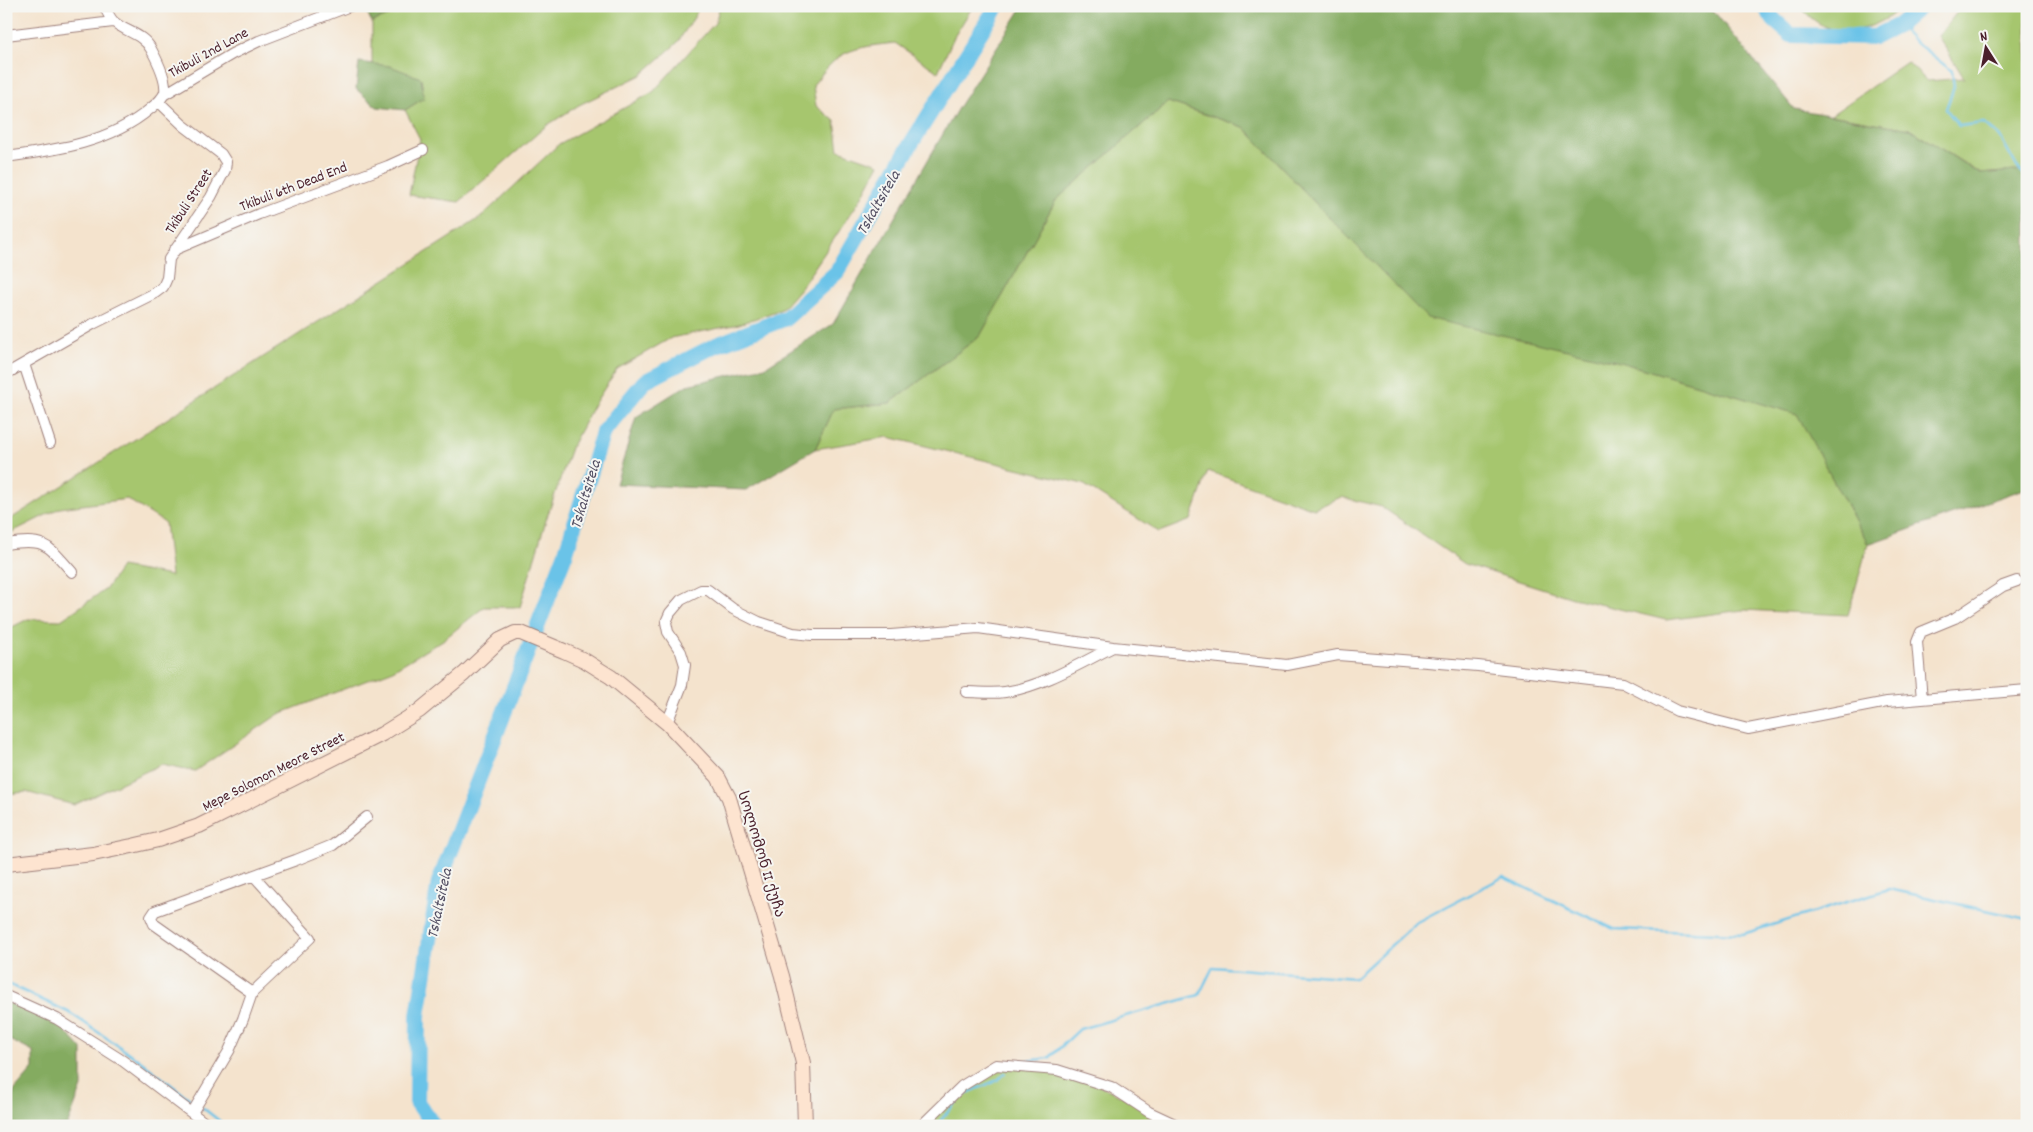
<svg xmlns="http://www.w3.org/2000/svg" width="2033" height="1132" font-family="Dekko,'Noto Sans Georgian',sans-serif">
  <rect width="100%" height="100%" fill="#f6f6f2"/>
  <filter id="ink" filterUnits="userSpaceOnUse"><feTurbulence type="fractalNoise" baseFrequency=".02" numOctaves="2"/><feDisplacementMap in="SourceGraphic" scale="10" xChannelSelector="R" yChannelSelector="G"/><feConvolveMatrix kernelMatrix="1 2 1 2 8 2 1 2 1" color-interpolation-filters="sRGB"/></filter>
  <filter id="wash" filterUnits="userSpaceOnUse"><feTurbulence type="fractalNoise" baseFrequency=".0096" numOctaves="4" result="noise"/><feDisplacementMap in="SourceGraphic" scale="20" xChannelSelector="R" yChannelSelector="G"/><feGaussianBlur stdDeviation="1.12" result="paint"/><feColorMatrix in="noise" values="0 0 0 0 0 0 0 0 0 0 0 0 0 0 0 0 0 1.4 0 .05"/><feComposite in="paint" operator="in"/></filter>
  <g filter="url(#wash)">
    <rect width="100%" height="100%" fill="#f4e3cd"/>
    <!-- green -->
    <path fill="#a6c66e" stroke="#78724c" d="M 413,6 L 699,6 L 695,16 L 677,43 L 641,75 L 579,105 L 546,126 L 459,202 L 409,195 L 420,139 L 405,110 L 424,98 L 372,64 L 372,22 Z
      M 720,6 L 973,6 L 954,37 L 938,72 L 895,43 C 879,45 859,46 844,54 C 832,60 822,74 813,85 L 816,106 L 835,121 L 839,150 L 879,164 L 860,200 L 834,239 L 802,286 L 782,309 L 739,324 L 671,338 L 617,369 L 593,406 L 571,448 L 547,517 L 520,607 L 484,607 L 443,640 L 391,671 L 279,714 L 195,771 L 162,764 L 74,805 L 26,792 L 6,794 L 6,630 L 28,619 L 61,620 L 106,589 L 121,567 L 171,576 L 165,523 L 127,499 L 60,508 L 6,535 L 6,522 L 480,218 L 559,144 L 653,92 L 715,23 Z
      M 1800,6 L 1900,6 C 1893,16 1886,19 1876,24 C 1846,37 1820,32 1800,6 Z
      M 1962,6 L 2027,6 L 2027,170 L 1981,174 L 1910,129 L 1831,115 L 1907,62 L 1927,81 L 1964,78 L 1938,36 Z
      M 1168,102 L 1244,127 L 1319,207 L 1620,362 L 1798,414 L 1868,544 L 1848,615 L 1743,610 L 1666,620 L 1573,598 L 1465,564 L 1382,507 L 1341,497 L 1314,509 L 1208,471 L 1191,520 L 1159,532 L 1083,484 L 888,437 L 815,449 L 834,409 L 890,403 L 980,336 L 1056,200 Z
      M 1008,1067 L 1055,1067 L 1116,1093 L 1182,1126 L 925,1126 C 952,1098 970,1076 1008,1067 Z"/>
    <!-- forest -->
    <path fill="#84ab61" stroke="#676546" d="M 366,6 L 413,6 L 372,22 L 366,12 Z
      M 1023,6 L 1706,6 L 1716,14 L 1794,109 L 1910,129 L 1980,174 L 2027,170 L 2027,488 L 1868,544 L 1797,414 L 1620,362 L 1427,318 L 1319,207 L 1244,127 L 1168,102 L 1056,200 L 980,336 L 890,403 L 834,409 L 815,449 L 746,490 L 616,484 L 636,417 L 687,385 L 765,367 L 833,324 L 958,108 Z
      M 359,62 L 390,66 L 421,78 L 424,98 L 405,110 L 377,107 L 356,89 Z
      M 6,1002 L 57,1022 L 82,1049 L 82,1087 L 67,1126 L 11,1126 L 14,1091 L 33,1069 L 33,1052 L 6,1038 Z"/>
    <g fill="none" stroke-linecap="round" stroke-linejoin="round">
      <!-- stream -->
      <path stroke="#6bc3e8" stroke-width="2.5" d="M 1899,25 L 1914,41 L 1952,71 L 1954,87 L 1946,109 L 1959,126 L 1984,123 L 2001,138 L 2017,167 L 2027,177
        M 6,983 L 70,1013 L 139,1060 L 191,1100
        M 1019,1062 L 1049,1058 L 1080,1029 L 1199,995 L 1213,967 L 1355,978 L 1417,922 L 1503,877 L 1614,929 L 1743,934 L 1889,889 L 2027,919
        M 203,1108 L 226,1126
        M 936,1126 L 962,1095 L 998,1080 L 1005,1073"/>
      <!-- river -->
      <path stroke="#6bc3e8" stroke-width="16" d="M 1765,6 L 1774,20 L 1791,35 L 1875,37 L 1899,25 L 1921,6
        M 434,1126 L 417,1102 L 418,1016 L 439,882 L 566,552 L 603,432 L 644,382 L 714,346 L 786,318 L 837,272 L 909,147 L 997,6"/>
    </g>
  </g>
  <g filter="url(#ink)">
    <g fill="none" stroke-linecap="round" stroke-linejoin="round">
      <defs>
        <path id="street" d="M 6,35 L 113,22
          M 165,94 L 232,54 L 259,41 L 350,6
          M 6,157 C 56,150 110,143 150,109 C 155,105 163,99 165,92 C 167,79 157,60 151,49 C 143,34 126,32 114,22 C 110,19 107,11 104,6
          M 174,250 L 259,214 L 388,166 L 423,150
          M 24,364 L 50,443
          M 6,374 L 93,324 L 155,293 L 163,287 L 167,278 L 169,259 L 211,197 L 225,170 L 226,162 L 221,154 L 183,125 L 159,102
          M 6,544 C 45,538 47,544 72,572
          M 966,692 C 979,692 992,694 1005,692 C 1041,687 1081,663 1113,647
          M 1922,699 L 1917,642 L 1921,632 L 1955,618 L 2003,586 L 2017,581
          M 667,723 L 682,685 L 685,665 L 681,652 L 668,632 L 666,622 L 670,613 L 681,600 L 701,590 L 708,590 L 733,609 L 759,622 L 793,633 L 812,635 L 891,635 L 978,628 L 1113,647 L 1287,665 L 1338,655 L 1478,666 L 1623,683 L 1677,711 L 1748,729 L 1887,702 L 2027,690
          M 252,993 L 154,924 L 151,917 L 155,911 L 296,860 L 333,845 L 367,817
          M 6,996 L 57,1019 L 123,1061 L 209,1126
          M 192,1113 L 229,1051 L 243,1019 L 252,993 L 310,938 L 254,876
          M 921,1126 L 962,1086 L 996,1065 L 1057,1070 L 1111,1087 L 1149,1112 L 1179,1126"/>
        <path id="secondary" d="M 6,864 L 93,854 L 132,846 L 158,840 L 199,826 L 382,734 L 419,711 L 464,674 L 500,640 L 515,633 L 521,633 L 564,651 L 584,660 L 611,677 L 667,723 L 718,777 L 729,798 L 782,976 L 803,1063 L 805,1126"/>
      </defs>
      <!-- street casing -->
      <use href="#street" stroke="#9f817c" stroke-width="12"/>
      <!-- secondary casing -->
      <use href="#secondary" stroke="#9f817c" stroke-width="16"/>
      <!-- street -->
      <use href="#street" stroke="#fff" stroke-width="10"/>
      <!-- secondary -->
      <use href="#secondary" stroke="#fde4d0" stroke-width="14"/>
    </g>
  </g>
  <g text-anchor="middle" stroke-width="4" stroke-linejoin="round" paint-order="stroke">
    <!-- street labels -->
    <g font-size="15" fill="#4a1f2b" stroke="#f6f6f2">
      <text transform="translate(208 52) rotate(-29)" y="5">Tkibuli 2nd Lane</text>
      <text transform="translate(293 186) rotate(-21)" y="5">Tkibuli 6th Dead End</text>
      <text transform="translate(188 201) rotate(-57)" y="5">Tkibuli Street</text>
      <text transform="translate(273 771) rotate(-27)" y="5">Mepe Solomon Meore Street</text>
      <text transform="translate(762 854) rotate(73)" y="5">სოლომონ II ქუჩა</text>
    </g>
    <!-- water labels -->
    <g font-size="16" font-style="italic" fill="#545064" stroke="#f6f6f2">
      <text transform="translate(877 202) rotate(-60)" y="6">Tskaltsitela</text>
      <text transform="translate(584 494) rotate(-73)" y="6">Tskaltsitela</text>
      <text transform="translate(438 903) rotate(-78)" y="6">Tskaltsitela</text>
    </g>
  </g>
  <!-- margin -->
  <rect width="2033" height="1132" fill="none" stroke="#f6f6f2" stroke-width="25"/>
  <!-- north arrow -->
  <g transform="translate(1986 48) rotate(349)" stroke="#f6f6f2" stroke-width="4" paint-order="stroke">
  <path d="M0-4L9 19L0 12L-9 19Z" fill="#4a1f2b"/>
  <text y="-8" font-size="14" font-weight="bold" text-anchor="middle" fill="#4a1f2b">N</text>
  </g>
</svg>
